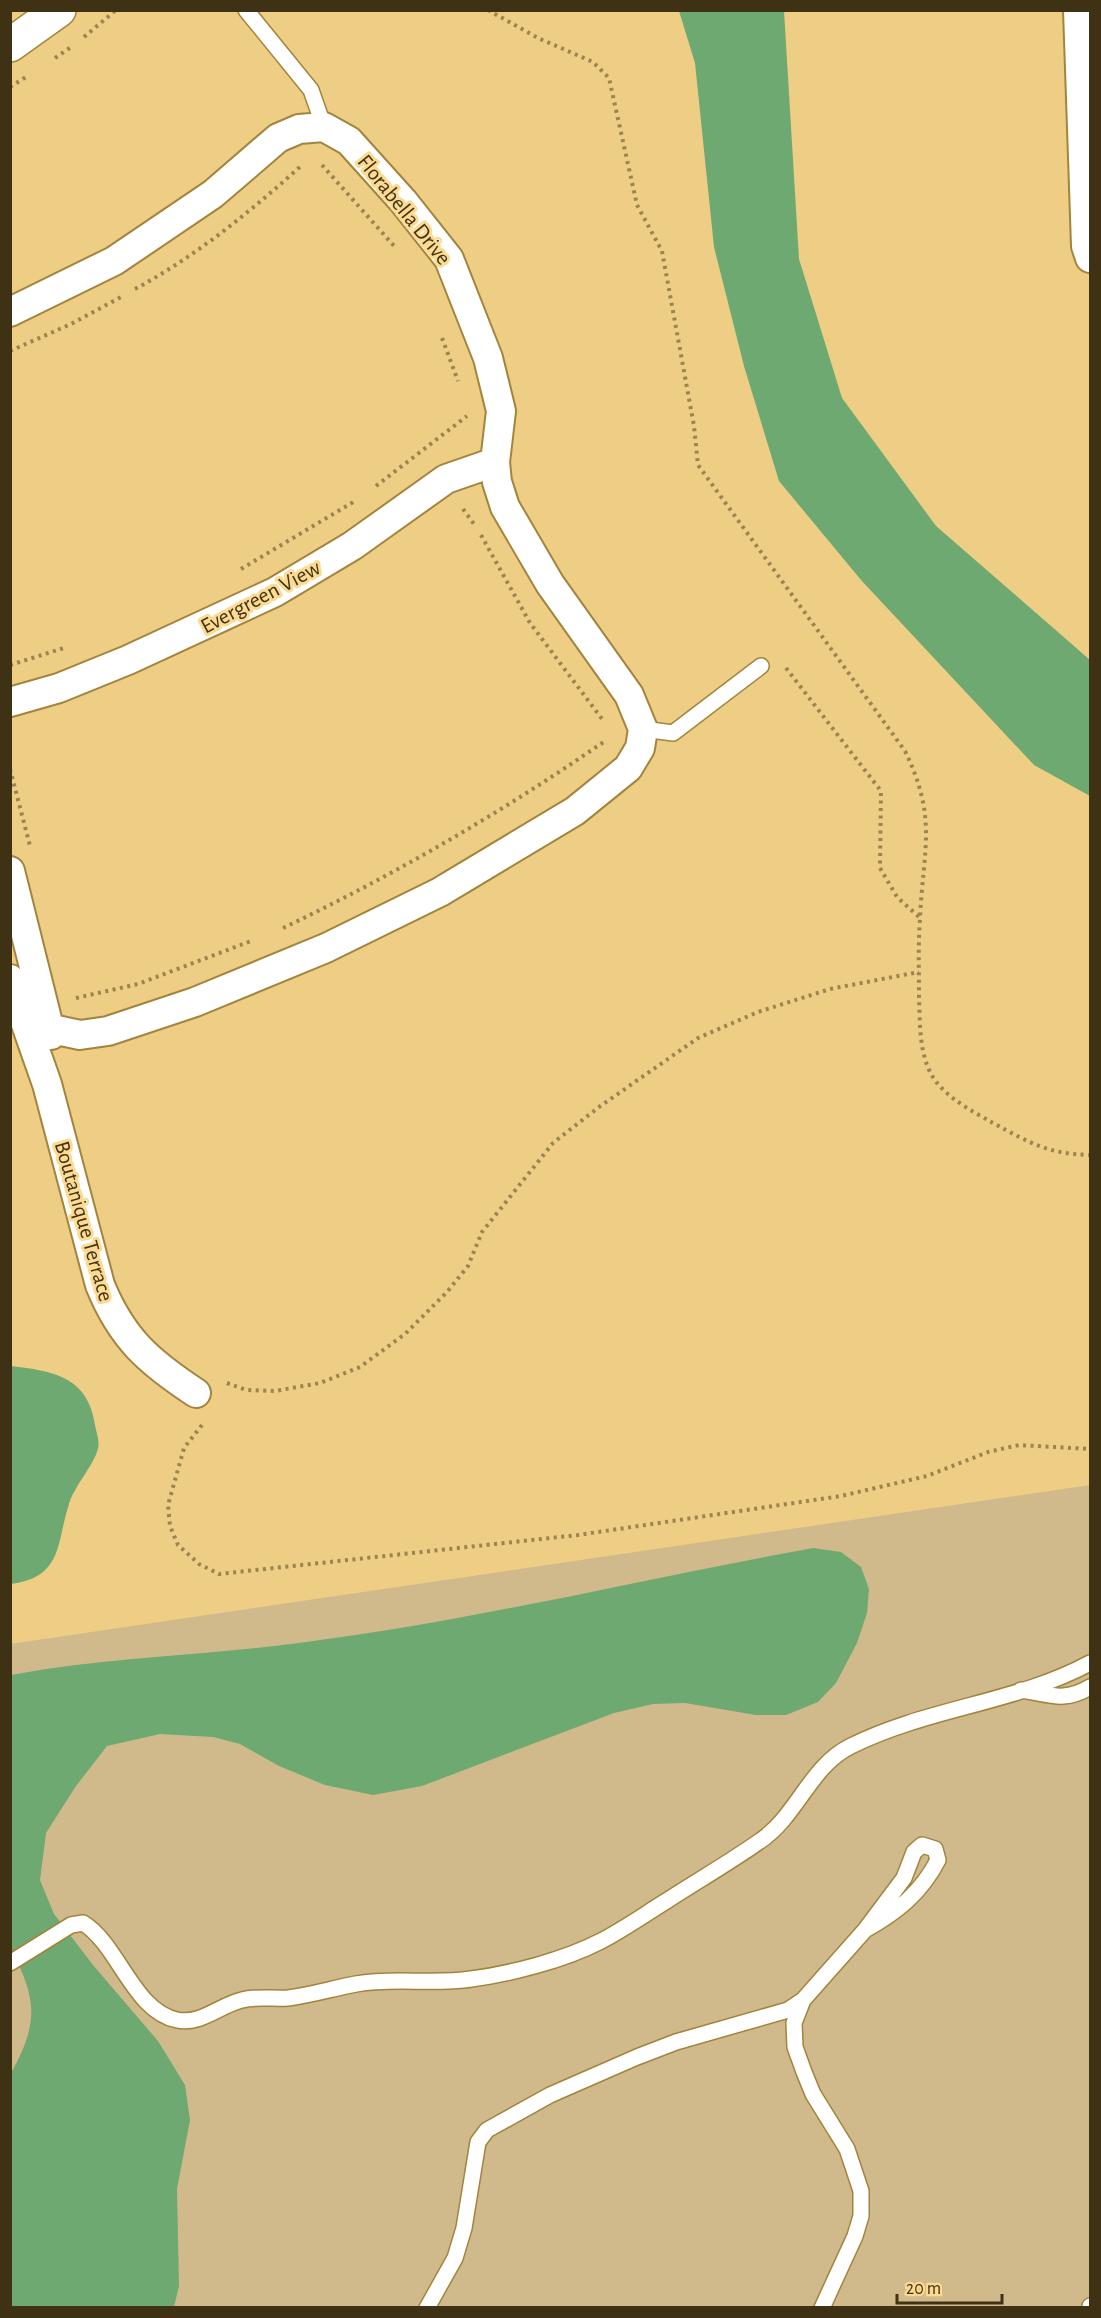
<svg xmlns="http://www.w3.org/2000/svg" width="1101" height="2318" font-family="'Alegreya Sans',sans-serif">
  <rect width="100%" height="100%" fill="#eecd85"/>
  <!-- green -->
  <path fill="#d0ba8b" d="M 1090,1485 L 1090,2307 L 11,2307 L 10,1644 Z"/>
  <!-- water -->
  <path fill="#6ea971" d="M 679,11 L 784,11 L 799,259 L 842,398 L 936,526 L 1090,660 L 1090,796 L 1034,765 L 861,580 L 779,481 L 744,366 L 714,247 L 695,63 Z
    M 11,1366 C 52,1371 88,1376 95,1425 C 96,1431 100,1442 98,1448 C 95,1464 74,1486 69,1504 C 56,1544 63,1577 11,1584 Z
    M 813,1548 L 841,1552 L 861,1567 L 869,1589 L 867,1613 L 857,1643 L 836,1683 L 818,1702 L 786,1715 L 756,1715 L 685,1703 L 653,1704 L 614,1713 L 422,1786 L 373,1795 L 325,1785 L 279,1766 L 240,1744 L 213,1737 L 160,1734 L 107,1746 L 76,1786 L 46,1833 L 40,1880 L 54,1914 L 93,1965 L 158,2041 L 185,2085 L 190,2120 L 177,2189 L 179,2286 L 174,2307 L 11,2308 L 11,2073 C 39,2023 37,1999 11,1949 L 11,1675 C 106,1657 203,1656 299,1643 C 472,1621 642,1579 813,1548 Z"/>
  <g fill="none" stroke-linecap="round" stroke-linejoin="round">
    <defs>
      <path id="lane" d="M 246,10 L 311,90 L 324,127
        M 643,729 L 673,733 L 761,666
        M 1021,1690 C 1050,1694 1063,1703 1090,1687
        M 10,1963 L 71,1925 L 83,1923 C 118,1944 134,2012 177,2020 C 201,2025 220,2005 242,2000 C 257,1996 273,1999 288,1998 C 311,1995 334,1988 356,1984 C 394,1977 433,1985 471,1979 C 510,1974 564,1960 599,1942 C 623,1930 645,1914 668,1900 C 699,1880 730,1862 760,1841 C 798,1815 810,1766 851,1746 C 927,1708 1016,1703 1090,1663
        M 427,2308 L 455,2258 L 464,2228 L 478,2142 L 487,2130 L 550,2095 L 637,2057 L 676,2042 L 788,2010 L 803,2000
        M 822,2308 L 855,2236 L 861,2216 L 861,2191 L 847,2149 L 813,2094 L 804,2072 L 795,2047 L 794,2023 L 803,2000 L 865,1930 L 904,1878 L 914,1852 L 922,1845 L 935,1849 L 938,1860 C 921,1893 897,1912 865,1930
        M 1090,2308 L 1090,2306"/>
      <path id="street" d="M 1078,10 L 1086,246 L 1090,258
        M 10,312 L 114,261 L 213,194 L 278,138 L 299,129 L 324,127 L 349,141 L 403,201 L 449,259 L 488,358 L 501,411 L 495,462 L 497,482 L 505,507 L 550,584 L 629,695 L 643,729 L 640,748 L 628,768 L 575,811 L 440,892 L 326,948 L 195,1002 L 108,1031 L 80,1035 L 52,1029 L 17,1003
        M 10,702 L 59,688 L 128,660 L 275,592 L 352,546 L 446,479 L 495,462
        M 10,871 L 51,1035
        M 10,979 L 47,1084 L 100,1285 C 122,1339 149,1362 196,1393"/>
      <path id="secondary" d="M 10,45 L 59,10"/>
    </defs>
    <!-- lane casing -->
    <use href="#lane" stroke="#a3843c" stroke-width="18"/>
    <!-- street casing -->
    <use href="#street" stroke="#a3843c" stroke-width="32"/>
    <!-- secondary casing -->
    <use href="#secondary" stroke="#a3843c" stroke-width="36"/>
    <!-- path -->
    <path stroke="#9c8450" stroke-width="4" stroke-dasharray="3 4.5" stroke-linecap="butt" d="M 488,10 L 538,38 L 593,62 L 609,78 L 637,205 L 662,251 L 694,426 L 698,465 L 905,751 C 938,819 923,849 920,919 C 918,945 919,971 919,997 C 920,1022 919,1049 930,1072 C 942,1096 972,1111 993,1123 C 1030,1143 1048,1154 1090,1155
      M 84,37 L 116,10
      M 55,58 L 71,47
      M 10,87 L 26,77
      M 322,165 L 395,247
      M 135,289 C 196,256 250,212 302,165
      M 442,338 L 458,381
      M 10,351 L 71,324 L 123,296
      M 376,486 L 467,416
      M 463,509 L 474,524
      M 481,535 L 530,623 L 602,719
      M 241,569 L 355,501
      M 10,665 L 67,647
      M 786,668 L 881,791 L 880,868 L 897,897 L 920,918
      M 10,769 L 30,846
      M 283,928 C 396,874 502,812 605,741
      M 76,998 L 138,984 L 251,941
      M 227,1383 L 246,1390 L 275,1391 L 320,1383 L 360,1367 L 405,1334 L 447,1292 L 468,1266 L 482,1232 L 553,1143 L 599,1107 L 698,1038 L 758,1012 L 830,989 L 919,972
      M 202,1425 L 184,1448 L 168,1505 L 170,1526 L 178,1545 L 199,1564 L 219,1574 L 578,1535 L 841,1496 L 927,1476 L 988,1452 L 1019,1445 L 1090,1449"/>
    <!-- lane -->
    <use href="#lane" stroke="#fff" stroke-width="15"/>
    <!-- street -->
    <use href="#street" stroke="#fff" stroke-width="28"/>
    <!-- secondary -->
    <use href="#secondary" stroke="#fff" stroke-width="33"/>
  </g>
  <g text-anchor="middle" stroke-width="6" stroke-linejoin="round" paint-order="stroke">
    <!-- street labels -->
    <g font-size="22" fill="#3f3214" stroke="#fcda91">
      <text transform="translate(405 209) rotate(51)" y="8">Florabella Drive</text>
      <text transform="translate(260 596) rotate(-28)" y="8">Evergreen View</text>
      <text transform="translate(85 1221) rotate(74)" y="8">Boutanique Terrace</text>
    </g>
  </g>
  <!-- border -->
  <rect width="1101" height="2318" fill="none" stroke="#3f3214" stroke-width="24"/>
  <!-- scale -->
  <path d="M897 2294v9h105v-9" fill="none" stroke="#3f3214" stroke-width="3"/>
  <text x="906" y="2294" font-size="18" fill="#3f3214" stroke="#fcda91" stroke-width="4.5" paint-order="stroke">20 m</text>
</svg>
